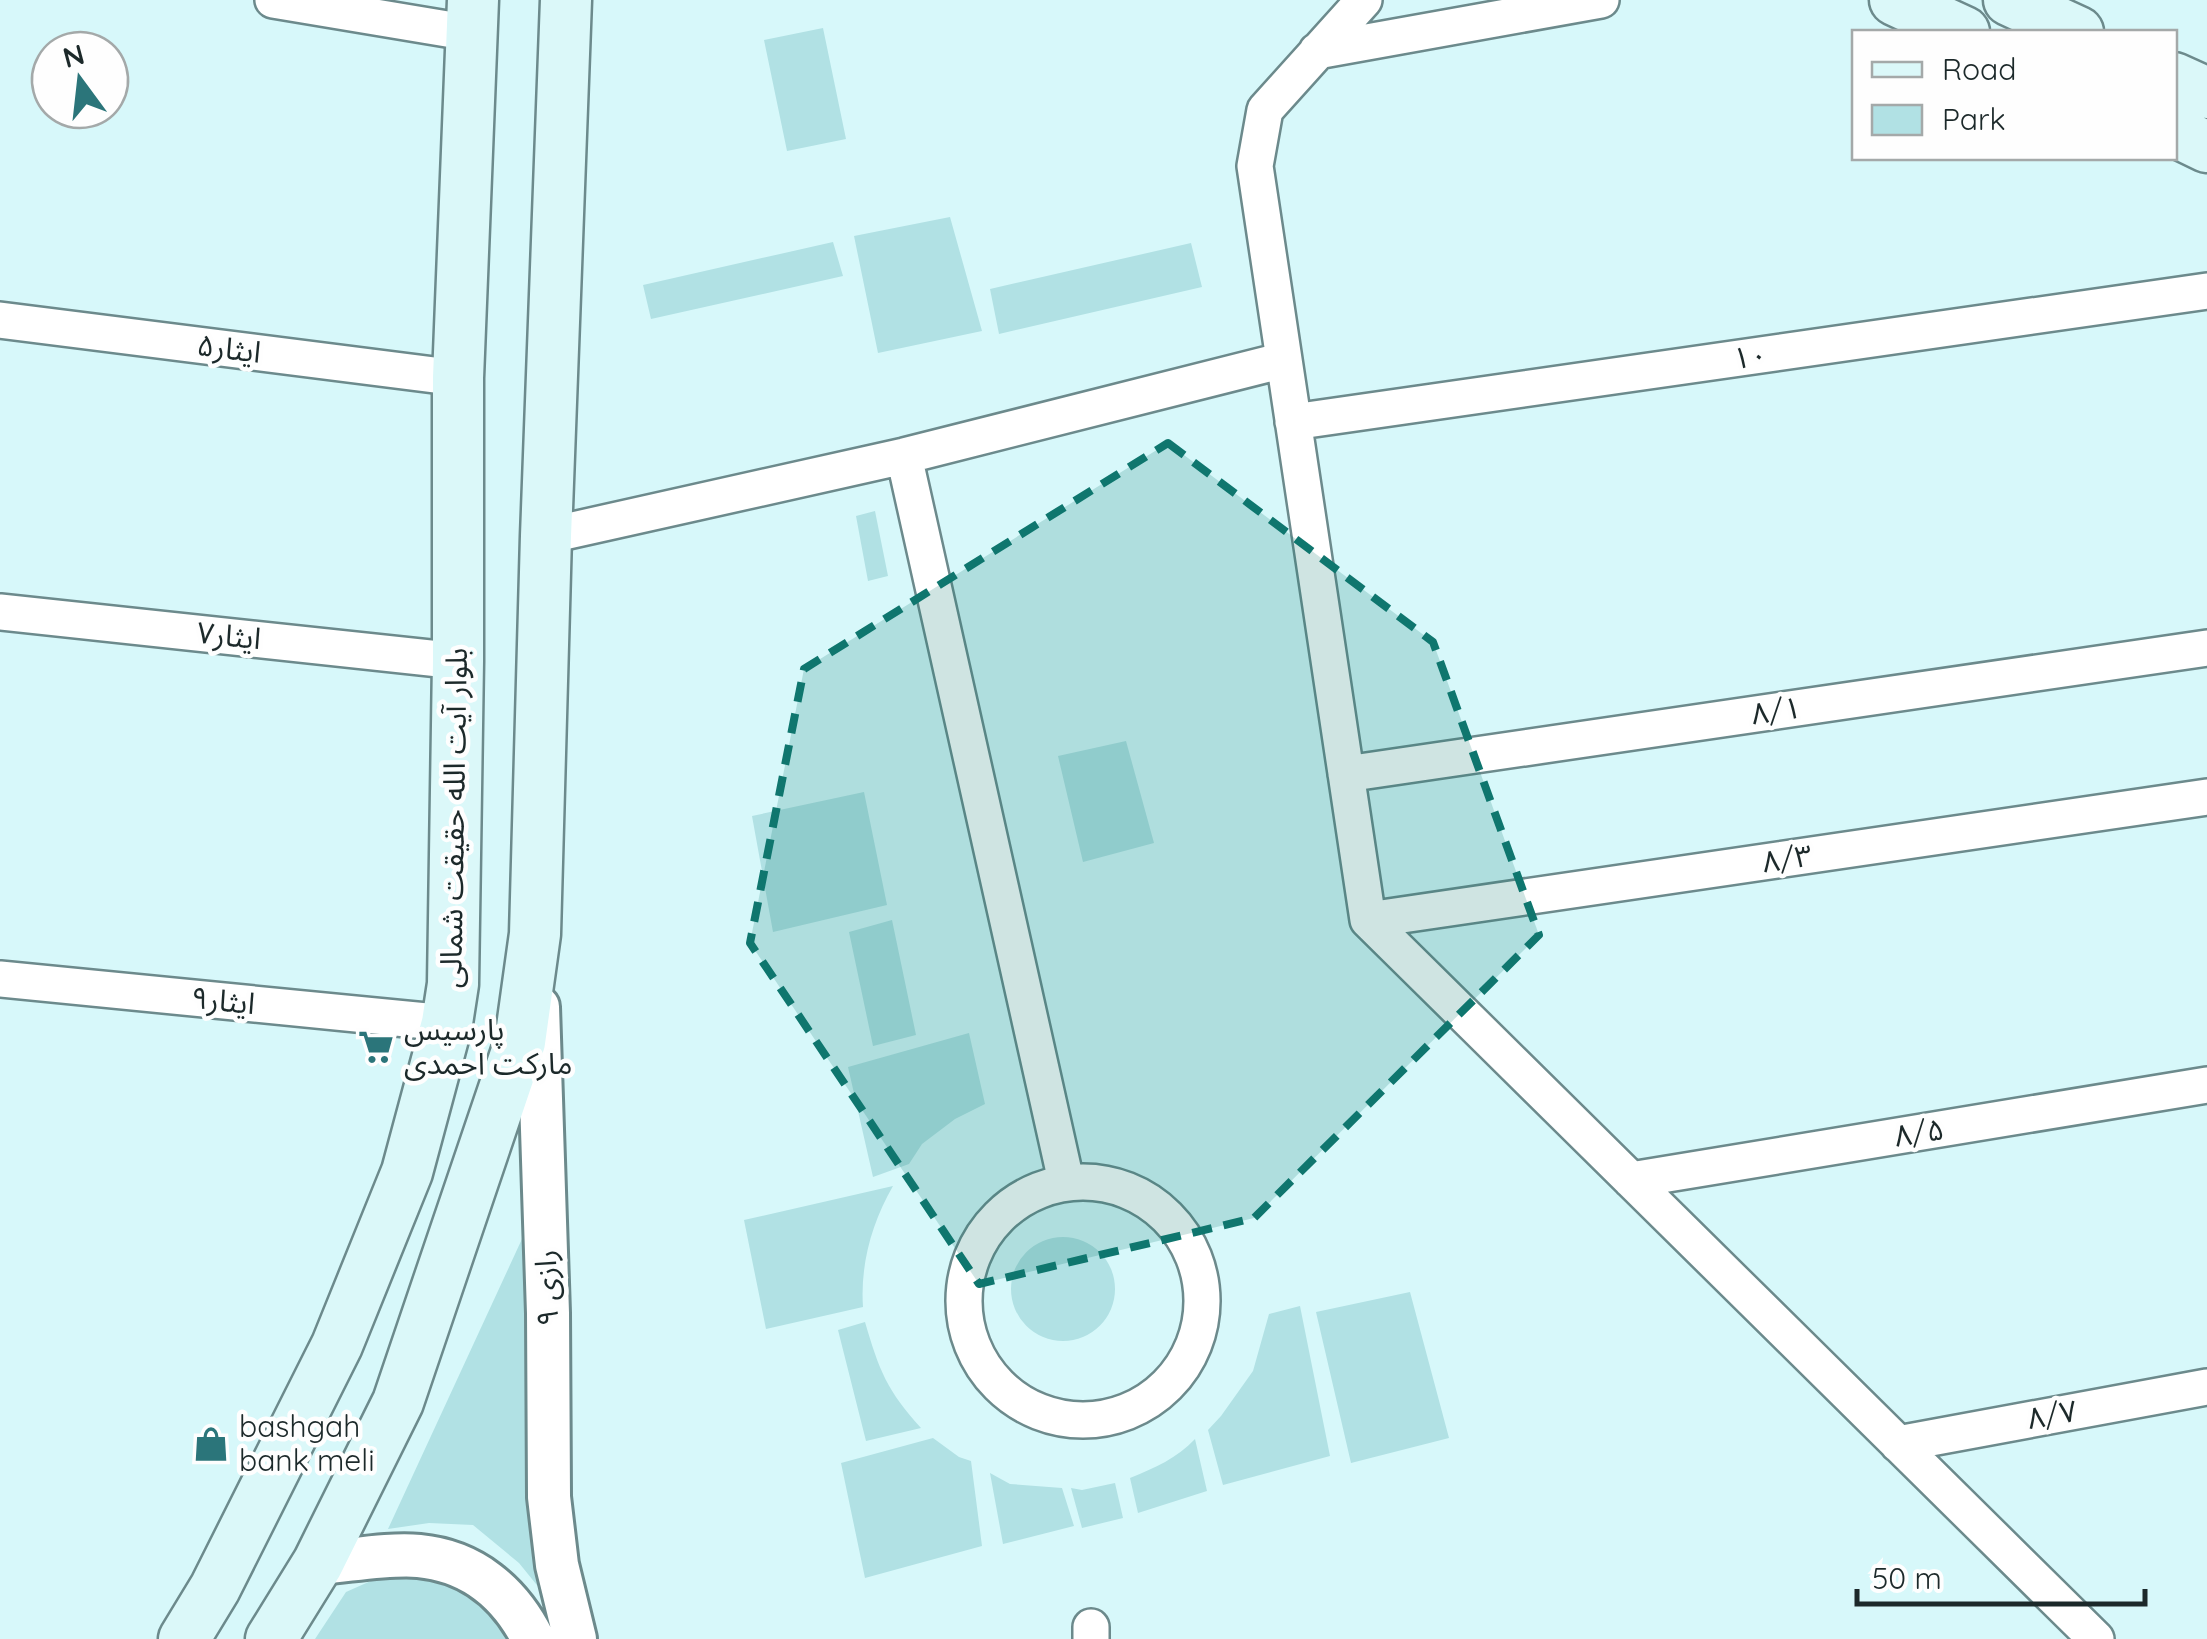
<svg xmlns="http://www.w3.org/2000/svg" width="2207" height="1639" font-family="Quicksand,'Noto Sans Arabic',sans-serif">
  <rect width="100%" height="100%" fill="#d7f8fa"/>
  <!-- green -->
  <path fill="#b1e1e4" d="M 823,28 L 846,139 L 787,151 L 764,40 Z
    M 950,217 L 982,331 L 878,353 L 854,236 Z
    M 833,242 L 843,276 L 651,319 L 643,285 Z
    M 1191,243 L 1202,287 L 999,334 L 990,289 Z
    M 875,511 L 888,576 L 868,581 L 856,516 Z
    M 1126,741 L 1154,843 L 1083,862 L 1058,756 Z
    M 864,792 L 887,905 L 773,932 L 752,816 Z
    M 892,920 L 916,1035 L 873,1046 L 849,932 Z
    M 969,1033 L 985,1104 L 955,1119 L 922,1144 L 909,1164 L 873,1177 L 848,1067 Z
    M 893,1186 C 872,1222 860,1265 863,1307 L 766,1329 L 744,1220 Z
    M 534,1213 L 549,1600 L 519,1563 L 473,1525 L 429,1523 L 388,1529 Z
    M1011 1289a52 52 0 1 1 104 0a52 52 0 1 1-104 0Z
    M 1410,1292 L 1449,1438 L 1351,1463 L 1316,1312 Z
    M 1300,1306 L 1330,1456 L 1223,1485 L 1208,1430 L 1221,1416 L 1253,1371 L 1269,1314 Z
    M 865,1322 C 879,1370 887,1391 921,1428 L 866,1441 L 838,1330 Z
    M 933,1438 L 959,1457 L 971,1461 L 982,1546 L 865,1578 L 841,1463 Z
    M 1195,1439 L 1207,1491 L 1138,1513 L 1130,1478 C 1155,1468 1177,1458 1195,1439 Z
    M 990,1473 L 1010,1484 L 1062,1488 L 1074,1526 L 1003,1544 Z
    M 1115,1483 L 1123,1518 L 1082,1528 L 1071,1488 L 1082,1490 Z
    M 400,1568 L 447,1573 L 493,1604 L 515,1639 L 315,1639 L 346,1592 Z"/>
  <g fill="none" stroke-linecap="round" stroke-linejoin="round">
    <defs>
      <path id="minor" d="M 273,0 L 471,33
        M 1364,0 L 1265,110 L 1255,166 L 1368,920 L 2096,1639
        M 1317,51 L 1601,0
        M 0,320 L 458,378
        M 1293,422 L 2207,291
        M 904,456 L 1066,1181
        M 546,536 L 904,456 L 1284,360
        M 0,612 L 458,661
        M 1346,774 L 2207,648
        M 1368,920 L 2207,797
        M 0,979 L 447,1023
        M 1631,1180 L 2207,1085
        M964 1301a119 119 0 1 1 238 0a119 119 0 1 1-238 0Z
        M 1898,1444 L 2207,1387
        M 1091,1639 L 1091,1627"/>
      <path id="tertiary" d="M 538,1007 L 548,1313 L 549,1497 L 557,1565 L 575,1639
        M 318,1563 C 348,1561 389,1553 419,1556 C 472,1561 510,1593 533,1639"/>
      <path id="secondary" d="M 1895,0 L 1964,32
        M 2009,0 L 2078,32
        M 2174,78 L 2207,93
        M 2174,131 L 2207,147
        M 184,1639 L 215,1588 L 337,1345 L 407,1172 L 447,1023 L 453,984 L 458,661 L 458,378 L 473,0
        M 271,1639 L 318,1563 L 398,1402 L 520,1042 L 535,934 L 546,536 L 566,0"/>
    </defs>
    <!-- minor casing -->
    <use href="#minor" stroke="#6c8a8c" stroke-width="40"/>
    <!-- tertiary casing -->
    <use href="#tertiary" stroke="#6c8a8c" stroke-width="48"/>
    <!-- secondary casing -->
    <use href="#secondary" stroke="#6c8a8c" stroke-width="55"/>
    <!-- minor -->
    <use href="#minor" stroke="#fff" stroke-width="35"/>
    <!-- tertiary -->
    <use href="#tertiary" stroke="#fff" stroke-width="42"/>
    <!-- secondary -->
    <use href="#secondary" stroke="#dbf8f9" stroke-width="50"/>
  </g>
  <!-- marked area -->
  <path fill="#0f766e" fill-opacity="0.2" stroke="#0f766e" stroke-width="8" stroke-dasharray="20 12" stroke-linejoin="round" d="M 1168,443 L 1433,642 L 1539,935 L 1254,1218 L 979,1284 L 750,943 L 804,669 Z"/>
  <!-- icons -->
  <defs>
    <symbol id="supermarket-bare" viewBox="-9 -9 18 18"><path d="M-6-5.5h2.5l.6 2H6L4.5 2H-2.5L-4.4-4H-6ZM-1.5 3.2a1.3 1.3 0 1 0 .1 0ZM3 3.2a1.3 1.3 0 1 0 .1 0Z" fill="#2b757a" stroke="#fefefe" stroke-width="2.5" paint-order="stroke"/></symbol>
    <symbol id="shop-bare" viewBox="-9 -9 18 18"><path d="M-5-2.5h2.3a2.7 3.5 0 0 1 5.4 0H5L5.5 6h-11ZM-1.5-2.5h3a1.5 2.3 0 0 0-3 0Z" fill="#2b757a" stroke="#fefefe" stroke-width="2.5" paint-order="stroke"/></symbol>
  </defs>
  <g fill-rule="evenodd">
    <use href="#supermarket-bare" x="351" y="1022" width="50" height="50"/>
    <use href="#shop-bare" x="186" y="1419" width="50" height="50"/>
  </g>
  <g text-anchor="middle" stroke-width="9" stroke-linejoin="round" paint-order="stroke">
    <!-- street labels -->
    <g font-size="30" fill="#1c292a" stroke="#fefefe">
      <text transform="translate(229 349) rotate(7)" y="10">ایثار۵</text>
      <text transform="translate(1750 357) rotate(-8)" y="10">۱۰</text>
      <text transform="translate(229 636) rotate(6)" y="10">ایثار۷</text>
      <text transform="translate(1776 711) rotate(-8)" y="10">۸/۱</text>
      <text transform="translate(454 818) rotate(-89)" y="10">بلوار آیت الله حقیقت شمالی</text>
      <text transform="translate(1787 859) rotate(-8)" y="10">۸/۳</text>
      <text transform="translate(223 1001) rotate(6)" y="10">ایثار۹</text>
      <text transform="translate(1919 1133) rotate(-9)" y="10">۸/۵</text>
      <text transform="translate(547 1288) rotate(-92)" y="10">رازی ۹</text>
      <text transform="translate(2052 1415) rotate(-10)" y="10">۸/۷</text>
    </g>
    <!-- poi labels -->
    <g font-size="30" fill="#1c292a" stroke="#fefefe" text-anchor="start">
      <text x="404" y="1040">پارسیس<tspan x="404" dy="34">مارکت احمدی</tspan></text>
      <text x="239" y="1437">bashgah<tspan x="239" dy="34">bank meli</tspan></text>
    </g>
  </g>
  <!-- legend -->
  <rect x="1852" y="30" width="325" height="130" fill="#fefefe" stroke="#a4a9a9" stroke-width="2.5"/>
  <rect x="1872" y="62" width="50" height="15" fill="#dbf8f9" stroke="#a4a9a9" stroke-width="2.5"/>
  <text x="1942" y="80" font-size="30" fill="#1c292a">Road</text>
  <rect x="1872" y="105" width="50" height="30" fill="#b1e1e4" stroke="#a4a9a9" stroke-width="2.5"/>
  <text x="1942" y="130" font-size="30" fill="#1c292a">Park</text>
  <!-- north arrow -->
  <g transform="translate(80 80) rotate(345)"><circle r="48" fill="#fefefe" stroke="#a4a9a9" stroke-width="2.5"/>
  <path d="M0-8L18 38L0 25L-18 38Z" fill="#2b757a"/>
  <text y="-15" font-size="28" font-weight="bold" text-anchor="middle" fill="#1c292a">N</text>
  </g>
  <!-- scale -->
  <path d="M1857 1589v15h288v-15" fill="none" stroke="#1c292a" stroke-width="5"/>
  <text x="1872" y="1589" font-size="30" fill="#1c292a" stroke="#fefefe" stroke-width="8" paint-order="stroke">50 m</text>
</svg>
